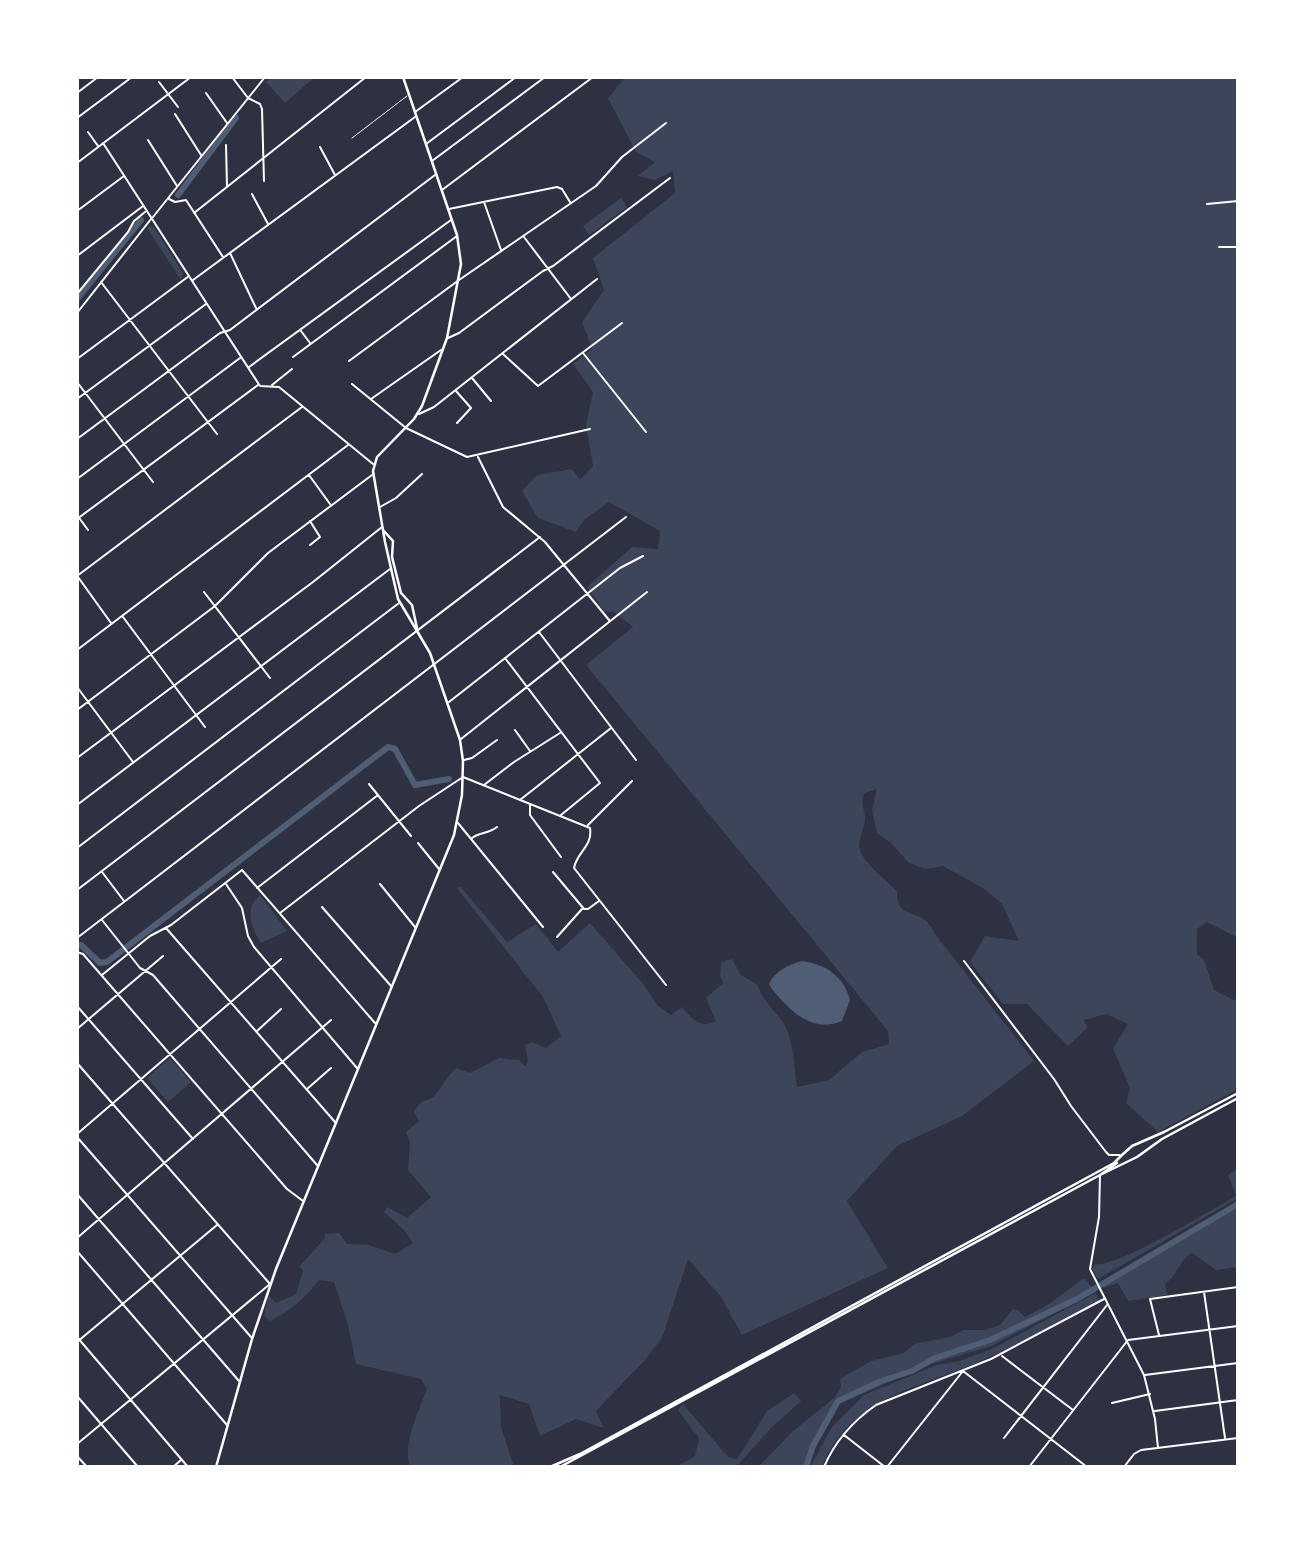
<svg xmlns="http://www.w3.org/2000/svg" width="1315" height="1544" font-family="'PT Sans Narrow',sans-serif">
  <rect width="100%" height="100%" fill="#2d3142"/>
  <!-- green -->
  <path fill="#3c4559" d="M 271,77 L 315,77 L 285,103 L 266,82 Z
    M 620,77 L 1238,77 L 1238,938 L 1207,922 L 1197,929 L 1197,954 L 1204,960 L 1214,990 L 1238,1002 L 1238,1089 L 1158,1132 L 1126,1103 L 1130,1088 L 1113,1049 L 1128,1024 L 1106,1014 L 1084,1020 L 1087,1028 L 1068,1046 L 1027,1004 L 1003,1004 L 970,962 L 985,936 L 1019,941 L 1002,904 L 986,890 L 943,866 L 926,869 L 909,863 L 891,843 L 877,833 L 872,810 L 877,789 L 864,793 C 860,808 866,810 865,821 C 864,829 860,836 859,844 C 858,859 886,880 897,891 C 896,919 917,909 928,923 C 931,926 933,930 935,934 L 1034,1061 L 962,1116 L 897,1146 L 847,1201 L 888,1268 L 742,1335 L 721,1297 L 688,1259 L 662,1338 L 645,1360 L 596,1411 L 604,1428 L 576,1419 L 540,1436 L 529,1404 L 500,1395 L 501,1427 L 514,1467 L 410,1467 C 402,1446 419,1409 427,1389 L 421,1379 L 356,1364 L 348,1325 L 334,1282 L 319,1280 C 305,1298 291,1311 270,1321 L 264,1316 L 269,1295 L 276,1303 L 296,1294 L 303,1271 L 300,1266 L 325,1238 L 324,1234 L 339,1233 L 347,1244 L 368,1245 L 395,1254 L 413,1243 L 404,1230 L 384,1212 L 387,1207 L 407,1218 L 431,1197 L 408,1170 L 410,1142 L 406,1132 L 419,1121 L 414,1112 C 423,1096 426,1104 435,1095 C 443,1087 447,1076 456,1068 L 470,1073 L 499,1058 L 519,1060 L 525,1066 L 528,1061 L 525,1045 L 532,1042 L 546,1048 L 561,1036 L 543,997 L 457,888 L 460,886 L 507,942 L 536,924 L 558,952 L 590,923 L 645,986 L 657,1005 L 671,1015 L 682,1007 C 692,1019 700,1029 716,1021 L 706,998 L 723,983 L 720,976 L 721,962 L 732,959 L 741,975 L 758,985 C 762,1001 774,1009 783,1022 C 794,1041 794,1066 797,1087 L 829,1080 L 862,1052 L 889,1044 L 888,1031 L 586,665 L 633,627 L 614,612 L 604,611 L 587,587 L 632,547 L 658,549 L 660,531 L 609,502 L 584,520 L 576,532 L 538,518 L 522,491 L 537,475 L 572,469 L 580,480 L 593,466 L 586,425 L 593,392 L 573,364 L 592,349 L 582,322 L 604,290 L 593,258 L 675,193 L 673,171 L 655,180 L 638,176 L 655,162 L 636,152 L 608,98 L 623,80 Z
    M 621,198 L 627,207 L 589,235 L 583,226 Z
    M 151,226 L 154,227 L 183,273 L 181,280 L 147,228 Z
    M 260,895 L 287,931 L 261,943 C 251,928 244,907 260,895 Z
    M 170,1058 L 191,1082 L 168,1102 L 147,1078 Z
    M 1238,1168 L 1238,1198 L 1098,1279 L 1092,1269 L 1095,1264 C 1115,1269 1213,1209 1236,1196 L 1228,1175 Z
    M 1238,1207 L 1238,1267 L 1216,1270 L 1192,1253 C 1180,1259 1177,1276 1165,1284 L 1167,1295 L 1128,1301 L 1118,1283 L 1104,1288 L 1102,1284 Z
    M 1084,1278 L 1096,1292 L 991,1346 L 931,1364 L 841,1403 L 815,1447 L 808,1467 L 758,1467 L 793,1431 L 835,1397 L 841,1387 L 840,1379 L 871,1361 L 904,1353 L 914,1344 L 950,1337 L 963,1330 L 986,1330 L 1000,1325 L 1013,1309 L 1018,1310 L 1025,1317 L 1049,1304 Z
    M 1096,1293 L 1099,1300 C 1062,1320 1024,1342 985,1359 C 922,1388 851,1395 822,1467 L 810,1467 L 832,1427 L 864,1395 L 937,1365 L 959,1361 L 992,1349 Z
    M 794,1393 L 801,1401 L 771,1428 L 736,1467 L 676,1467 L 695,1456 L 699,1438 L 678,1410 L 683,1404 L 728,1457 L 737,1459 L 767,1411 Z"/>
  <!-- water -->
  <path fill="#4f5d75" d="M 802,961 C 825,964 844,976 850,1000 L 842,1021 C 812,1034 789,1010 772,989 L 769,984 C 774,972 789,964 802,961 Z"/>
  <g fill="none" stroke-linecap="round" stroke-linejoin="round">
    <!-- river -->
    <path stroke="#4f5d75" stroke-width="6" d="M 178,195 L 236,118
      M 77,299 L 141,220
      M 77,946 L 81,945 L 100,963 L 107,962 L 388,747 L 395,749 L 415,785 L 449,779
      M 806,1467 L 813,1446 L 838,1401 L 881,1381 L 912,1371 L 935,1358 L 990,1340 L 1077,1299 L 1238,1204"/>
    <!-- service -->
    <path stroke="#fff" stroke-width="1" d="M 352,138 L 407,96"/>
    <!-- minor -->
    <path stroke="#fff" stroke-width="2" d="M 232,77 L 248,98 L 260,104 L 262,109 L 264,181
      M 159,82 L 178,107
      M 77,93 L 98,77
      M 206,93 L 227,123
      M 415,112 L 463,77
      M 175,114 L 201,155
      M 77,118 L 132,77
      M 88,132 L 98,146
      M 148,140 L 177,186
      M 426,144 L 516,77
      M 226,145 L 227,186
      M 320,147 L 335,175
      M 432,161 L 545,77
      M 442,190 L 593,77
      M 252,194 L 268,224
      M 169,199 L 175,202 L 186,200 L 223,257
      M 484,202 L 501,250
      M 1237,203 L 1238,211
      M 1207,204 L 1238,201
      M 449,209 L 557,187 L 562,189 L 570,202
      M 77,211 L 124,176
      M 194,213 L 366,77
      M 524,237 L 571,299
      M 1219,247 L 1238,247
      M 230,253 L 256,308
      M 77,256 L 143,206
      M 193,280 L 415,117
      M 101,282 L 217,434
      M 77,294 L 128,232 L 134,221 L 145,212
      M 77,313 L 151,219
      M 301,331 L 310,343
      M 448,338 L 459,333 L 543,271 L 553,266 L 670,178
      M 583,353 L 646,432
      M 503,354 L 538,386 L 622,323
      M 293,357 L 457,236
      M 77,359 L 189,276
      M 349,361 L 459,280 L 596,186 L 622,157 L 666,123
      M 249,367 L 451,220
      M 472,378 L 491,401
      M 77,382 L 153,482
      M 352,384 L 406,428 L 467,457 L 590,429
      M 272,385 L 292,369
      M 456,391 L 471,408 L 457,423
      M 77,399 L 206,304
      M 371,399 L 441,350
      M 419,414 L 434,407 L 597,279
      M 77,439 L 220,333 L 230,330 L 435,175
      M 478,457 L 503,507 L 545,542 L 609,620
      M 309,475 L 330,504
      M 77,479 L 240,358
      M 380,507 L 396,498 L 422,474
      M 77,515 L 88,530
      M 77,519 L 258,385
      M 310,521 L 320,537 L 310,545
      M 77,576 L 302,407
      M 78,577 L 111,623
      M 204,592 L 270,678
      M 123,617 L 205,727
      M 539,632 L 636,760
      M 77,650 L 348,445
      M 505,658 L 600,783 L 561,815
      M 77,687 L 133,762
      M 449,702 L 620,568 L 643,556
      M 77,710 L 215,606 L 268,553 L 372,475
      M 515,730 L 530,751
      M 461,739 L 647,592
      M 77,758 L 313,582 L 382,527
      M 464,760 L 472,758 L 497,740
      M 369,784 L 411,836
      M 484,785 L 514,762 L 560,733
      M 520,800 L 611,728
      M 530,805 L 530,815 L 561,857
      M 77,821 L 78,822
      M 458,823 L 543,927
      M 588,825 L 632,781
      M 472,838 C 480,832 488,834 497,827
      M 418,843 L 439,869
      M 77,848 L 399,603
      M 102,872 L 124,901
      M 553,872 L 584,909 L 588,909 L 599,901
      M 226,884 L 242,908 L 248,936 L 254,947 L 357,1068
      M 380,884 L 415,927
      M 257,888 L 378,795
      M 77,890 L 540,537
      M 322,907 L 391,986
      M 280,913 L 419,806 L 463,777 L 590,828 C 593,846 577,852 574,868 L 666,985
      M 102,920 L 140,968 L 153,975 L 317,1165
      M 166,928 L 335,1122
      M 557,937 L 582,909
      M 77,938 L 626,517
      M 77,952 L 83,954 L 287,1189 L 303,1201
      M 964,961 L 1054,1079 L 1071,1106 L 1106,1152 L 1109,1155 L 1120,1155
      M 102,975 L 150,936 L 171,925 L 242,870 L 375,1023
      M 77,1006 L 193,1139
      M 77,1029 L 163,956
      M 257,1031 L 281,1009
      M 77,1063 L 270,1284 L 77,1444
      M 307,1089 L 331,1068
      M 77,1134 L 281,959
      M 77,1194 L 239,1381
      M 77,1238 L 331,1020
      M 77,1251 L 227,1425
      M 1204,1292 L 1225,1438
      M 1159,1335 L 1150,1299 L 1238,1287
      M 77,1337 L 188,1467
      M 77,1342 L 217,1225
      M 1002,1356 L 1073,1410
      M 1145,1375 L 1238,1363
      M 77,1396 L 138,1467
      M 1112,1403 L 1150,1394
      M 1155,1411 L 1238,1400
      M 844,1435 L 885,1467
      M 1004,1438 L 1107,1305
      M 77,1456 L 87,1467
      M 173,1467 L 181,1460
      M 824,1467 C 835,1441 853,1421 876,1405 L 991,1359 L 1104,1299
      M 887,1467 L 963,1371 L 1087,1467
      M 1029,1467 L 1128,1340 L 1238,1326"/>
    <!-- tertiary -->
    <path stroke="#fff" stroke-width="2" d="M 103,143 L 260,386 L 279,387 L 373,464
      M 77,163 L 191,77
      M 153,217 L 265,77
      M 77,805 L 390,569
      M 77,1137 L 251,1337
      M 1100,1175 L 1099,1217 L 1090,1269 L 1144,1375 L 1155,1419 L 1158,1448
      M 1124,1467 L 1134,1454 L 1141,1450 L 1238,1438"/>
    <!-- primary -->
    <path stroke="#fff" stroke-width="2.5" d="M 383,530 L 393,541 L 392,557 L 401,593 L 412,605 L 417,628
      M 1122,1155 L 1132,1146 L 1164,1132 L 1238,1093
      M 1100,1175 L 1117,1163
      M 216,1467 L 252,1339 L 276,1269 L 454,835 L 462,795 L 463,761 L 460,740 L 430,653 L 398,599 L 385,542 L 373,471 L 377,457 L 414,419 L 422,406 L 447,338 L 461,264 L 457,235 L 403,77
      M 550,1467 L 580,1454 L 1114,1163 L 1122,1155
      M 560,1467 L 1100,1175 L 1137,1157 L 1162,1139 L 1238,1098"/>
  </g>
  <!-- border -->
  <rect width="1315" height="1544" fill="none" stroke="#ffffff" stroke-width="158"/>
</svg>
